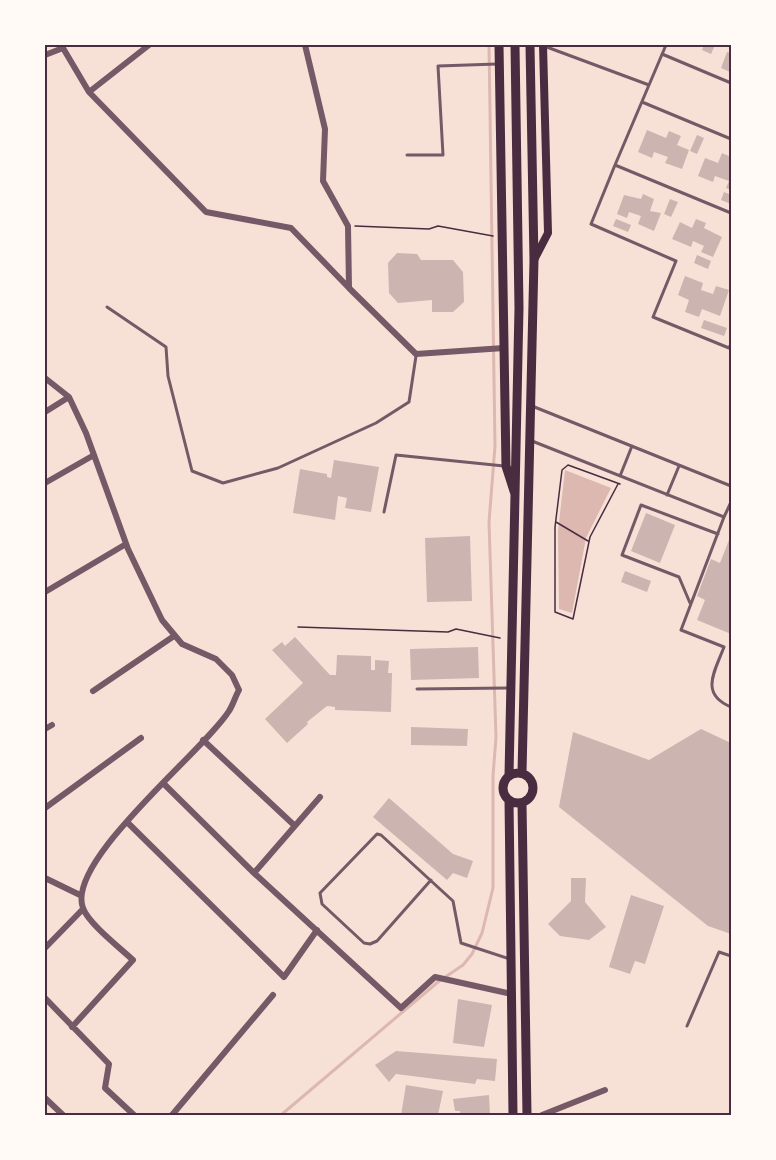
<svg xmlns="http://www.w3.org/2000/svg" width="776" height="1160" font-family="'IBM Plex Sans',sans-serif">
  <rect width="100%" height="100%" fill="#f7e1d7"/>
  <!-- water -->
  <path fill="#dcb8b0" d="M 565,470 L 611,488 L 586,538 L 572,613 L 559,609 L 558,531 Z"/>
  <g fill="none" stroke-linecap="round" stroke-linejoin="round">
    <!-- stream -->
    <path stroke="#dcb8b0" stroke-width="3" d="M 281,1115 L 438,982 L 463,965 L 472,954 L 482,933 L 493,888 L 493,776 L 496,737 L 489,522 L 495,446 L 489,45"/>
  </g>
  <!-- building -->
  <path fill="#ccb4b1" d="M 704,45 L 715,45 L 711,54 L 702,50 Z
    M 727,52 L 731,53 L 730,72 L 721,68 Z
    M 647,130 L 666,138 L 669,131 L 681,136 L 677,145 L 689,150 L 682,169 L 665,163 L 668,157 L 654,152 L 652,158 L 638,152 Z
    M 697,135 L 704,138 L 697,154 L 690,151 Z
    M 722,153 L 731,157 L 731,190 L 726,188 L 729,181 L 715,176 L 713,182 L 698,176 L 705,158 L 718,163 Z
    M 724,192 L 731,195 L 731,204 L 721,200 Z
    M 643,194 L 654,199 L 650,211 L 661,213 L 654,231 L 638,224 L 641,216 L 629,212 L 627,218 L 617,214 L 624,195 L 641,199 Z
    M 670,199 L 678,202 L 671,217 L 664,214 Z
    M 616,219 L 631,225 L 628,232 L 613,226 Z
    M 696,219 L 706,223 L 704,228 L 722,237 L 713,257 L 701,252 L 704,246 L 693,241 L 691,247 L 672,239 L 680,222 L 692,228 Z
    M 397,253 L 417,254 L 421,260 L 453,260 L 463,272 L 464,302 L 453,312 L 432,312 L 432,300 L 398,303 L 389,293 L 388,263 Z
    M 697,255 L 711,261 L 708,269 L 694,263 Z
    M 685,276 L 703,283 L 701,290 L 713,294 L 716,286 L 729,290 L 720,316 L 702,309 L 699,317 L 685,312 L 689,300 L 678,295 Z
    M 704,320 L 727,328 L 724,336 L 701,328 Z
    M 334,460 L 379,467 L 371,512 L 345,508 L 347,498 L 338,496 L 335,520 L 293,513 L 300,469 L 327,474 L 327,477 L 331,478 Z
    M 646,513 L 675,525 L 660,563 L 631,551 Z
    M 470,536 L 472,601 L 427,602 L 425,538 Z
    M 729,540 L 731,541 L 731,634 L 697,620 L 705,600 L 697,596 L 711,559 L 720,563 Z
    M 625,571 L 651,581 L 647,592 L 621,582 Z
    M 295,637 L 330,675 L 336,675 L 337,655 L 371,656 L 371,670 L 375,670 L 375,660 L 389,661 L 388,673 L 392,673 L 391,712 L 335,710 L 335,707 L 327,706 L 307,722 L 308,724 L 287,743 L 265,719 L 303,683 L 272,650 L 282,642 L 285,646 Z
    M 478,647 L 479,678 L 411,680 L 410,649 Z
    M 411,727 L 468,729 L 467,746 L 411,745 Z
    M 701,729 L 731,743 L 731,934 L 708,926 L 559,807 L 573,732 L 649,760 Z
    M 389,798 L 453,854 L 473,861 L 467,878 L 453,873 L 447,880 L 373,817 Z
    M 571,878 L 586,878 L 585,902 L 606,927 L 589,940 L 560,936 L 548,924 L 571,901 Z
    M 631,895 L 664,906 L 645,964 L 635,961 L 630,974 L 609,967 Z
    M 458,999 L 492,1005 L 484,1047 L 453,1043 Z
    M 396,1051 L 497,1059 L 495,1081 L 477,1079 L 475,1084 L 396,1074 L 389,1082 L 375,1065 Z
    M 406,1085 L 443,1091 L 438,1115 L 401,1115 Z
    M 489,1095 L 490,1115 L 460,1115 L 460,1111 L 455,1111 L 453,1099 Z"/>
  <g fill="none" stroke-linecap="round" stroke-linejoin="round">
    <!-- path -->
    <path stroke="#4a2c40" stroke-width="1.5" d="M 355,226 L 429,229 L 438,226 L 493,236
      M 618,484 L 590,537 L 573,619 L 555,612 L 555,527 L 562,470 L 568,465 L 620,484
      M 556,522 L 588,541
      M 298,627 L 448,632 L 456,629 L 500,638"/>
    <!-- service -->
    <path stroke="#755966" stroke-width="3" d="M 666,45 L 615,165 L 731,213
      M 544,46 L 649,85
      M 662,54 L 731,83
      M 642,102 L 731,139
      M 407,155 L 443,155 L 438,66 L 497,64
      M 615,165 L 591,224 L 676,261 L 653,317 L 729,348 L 731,344
      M 107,307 L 166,347 L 168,376 L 192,471 L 223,483 L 278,468 L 376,423 L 409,402 L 416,356
      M 532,406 L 731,486
      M 532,441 L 724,517 L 731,502
      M 620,476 L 632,446
      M 667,495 L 679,466
      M 384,512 L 396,455 L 504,466
      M 724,517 L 681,630 L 724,647 C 715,671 699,694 731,707
      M 690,603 L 679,577 L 622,555 L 641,505 L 718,534
      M 417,689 L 508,688
      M 431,880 L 377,941 L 370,944 L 364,943 L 322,904 L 320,893 L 377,834 L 381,835 L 453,901 L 461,943 L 510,959
      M 687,1026 L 719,952 L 731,956"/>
    <!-- minor -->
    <path stroke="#755966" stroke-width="6" d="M 305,45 L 325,129 L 323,181 L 348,226 L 349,288 L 416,354 L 504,348
      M 45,55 L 63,48 L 89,92 L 149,45
      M 89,92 L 206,212 L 291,228 L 349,288
      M 45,378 L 69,397 L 86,433 L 128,549 L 162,620 L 182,644 L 216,659 L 232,675 L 239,690 C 235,697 233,705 229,711 C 204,751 65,861 83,908 C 88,923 120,948 133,960 L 72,1027
      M 45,412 L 69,397
      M 45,483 L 94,455
      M 45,592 L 126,544
      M 93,691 L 174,636
      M 45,729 L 52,725
      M 203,740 L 295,826
      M 163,783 L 254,873 L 320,797
      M 45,808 L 141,738
      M 127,822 L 284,977 L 317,930
      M 254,873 L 401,1008 L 435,977 L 512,994
      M 45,878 L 80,895
      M 45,948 L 83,909
      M 45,998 L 109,1064 L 105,1088 L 134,1115
      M 45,1098 L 63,1115
      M 172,1115 L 273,995
      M 542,1115 L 605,1090"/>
    <!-- secondary -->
    <path stroke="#4a2c40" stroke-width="8" d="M 534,260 L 548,233 L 543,45"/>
    <!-- primary -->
    <path stroke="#4a2c40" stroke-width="9" d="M 499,45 L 506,466 L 515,494
      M503 788a15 15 0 1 1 30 0a15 15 0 1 1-30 0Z
      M 522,773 L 534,260 L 530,45
      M 509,775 L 519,308 L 515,45
      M 509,800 L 513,1115
      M 522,803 L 527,1115"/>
  </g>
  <!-- border -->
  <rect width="776" height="1160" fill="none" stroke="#fffaf5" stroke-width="93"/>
  <rect x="46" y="46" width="684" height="1068" fill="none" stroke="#4a2c40" stroke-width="2"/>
</svg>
